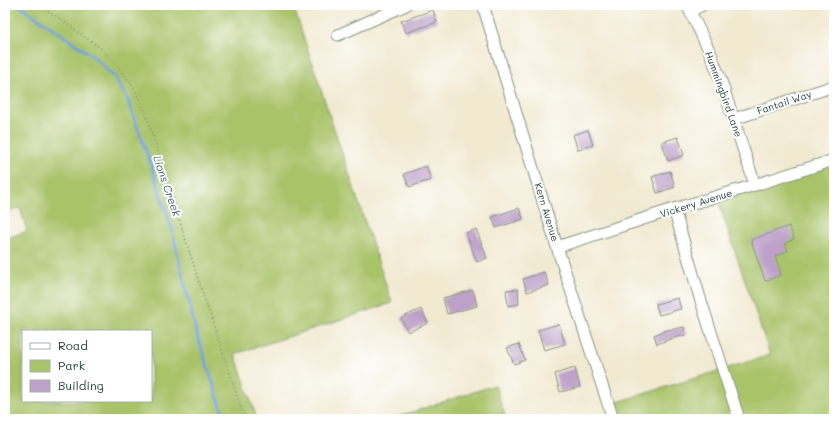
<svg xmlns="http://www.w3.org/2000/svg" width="839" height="424" font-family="Mali,sans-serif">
  <rect width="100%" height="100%" fill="#fff"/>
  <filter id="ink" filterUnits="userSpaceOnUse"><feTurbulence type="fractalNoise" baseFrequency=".025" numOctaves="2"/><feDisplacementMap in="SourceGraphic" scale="8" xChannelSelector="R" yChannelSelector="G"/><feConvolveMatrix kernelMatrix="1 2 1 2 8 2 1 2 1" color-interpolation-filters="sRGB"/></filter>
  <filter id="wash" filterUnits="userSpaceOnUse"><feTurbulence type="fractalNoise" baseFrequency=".012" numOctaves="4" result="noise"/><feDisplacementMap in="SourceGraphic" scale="16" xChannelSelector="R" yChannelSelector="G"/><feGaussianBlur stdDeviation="0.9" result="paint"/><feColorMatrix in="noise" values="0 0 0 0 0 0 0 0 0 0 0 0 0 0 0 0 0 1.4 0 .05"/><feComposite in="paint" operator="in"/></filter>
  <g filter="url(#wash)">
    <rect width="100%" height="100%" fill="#f1e9d0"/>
    <!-- green -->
    <path fill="#a9c369" stroke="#64804e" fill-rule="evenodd" d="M 5,5 L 293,5 L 392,303 L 235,354 L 257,419 L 5,419 L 5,239 L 27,231 L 20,208 L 5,212 ZM 23,331 L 151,331 L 151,401 L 23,401 Z
      M 834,161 L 834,419 L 619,419 L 614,403 L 770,355 L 718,201 Z
      M 495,385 L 506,419 L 391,419 Z"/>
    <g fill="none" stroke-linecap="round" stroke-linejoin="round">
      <!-- stream -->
      <path stroke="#70a1da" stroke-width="3" d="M 19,5 L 94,57 L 115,78 L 127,98 L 153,171 L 172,230 L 196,332 L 225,419"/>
    </g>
    <g id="blocks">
      <!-- building -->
      <path fill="#bda1c9" d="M 433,10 L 437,22 L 406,33 L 401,21 Z
        M 588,130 L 593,145 L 578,150 L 573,135 Z
        M 678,137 L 684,155 L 668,161 L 662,142 Z
        M 426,166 L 431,180 L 409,187 L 404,174 Z
        M 670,171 L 675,187 L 657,193 L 652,177 Z
        M 519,208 L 523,219 L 496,228 L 492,217 Z
        M 789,226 L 794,239 L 785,243 L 788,251 L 775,256 L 781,275 L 765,281 L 751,240 Z
        M 476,229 L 487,258 L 477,262 L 466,233 Z
        M 544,272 L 549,285 L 527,292 L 523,279 Z
        M 518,289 L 519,304 L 508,306 L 506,290 Z
        M 473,290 L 477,306 L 447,314 L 443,298 Z
        M 678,298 L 681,309 L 659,315 L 656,304 Z
        M 421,309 L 428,323 L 408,332 L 401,318 Z
        M 559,324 L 565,344 L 544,350 L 538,330 Z
        M 684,327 L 686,335 L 673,338 L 657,344 L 654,335 L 670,329 L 670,330 Z
        M 519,344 L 525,360 L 514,364 L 507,348 Z
        M 575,368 L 580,387 L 560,392 L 555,374 Z"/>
    </g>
  </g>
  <g filter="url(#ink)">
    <use href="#blocks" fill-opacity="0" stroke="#889382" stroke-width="1"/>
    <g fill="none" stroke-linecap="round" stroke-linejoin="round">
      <defs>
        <path id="minor" d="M 483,5 L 557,247 L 613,419
          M 687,5 L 710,52 L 721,81 L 755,185
          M 690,11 L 702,5
          M 338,35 L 406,5
          M 734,119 L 834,86
          M 674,209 L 700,298 L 739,419
          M 557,247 L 674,209 L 755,185 L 834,160"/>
      </defs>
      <!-- minor casing -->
      <use href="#minor" stroke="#889382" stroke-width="13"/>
      <!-- path -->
      <path stroke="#889382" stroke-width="2" stroke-dasharray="1 3" stroke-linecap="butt" d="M 38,5 L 59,18 L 103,50 L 131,83 L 145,111 L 200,285 L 245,419"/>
      <!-- minor -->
      <use href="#minor" stroke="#fff" stroke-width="11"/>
    </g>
  </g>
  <g text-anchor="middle" stroke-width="4" stroke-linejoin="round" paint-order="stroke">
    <!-- street labels -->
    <g font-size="10" fill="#1f3d34" stroke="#fff">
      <text transform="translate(724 94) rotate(70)" y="4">Hummingbird Lane</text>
      <text transform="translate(784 102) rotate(-18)" y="4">Fantail Way</text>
      <text transform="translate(696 203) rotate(-17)" y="4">Vickery Avenue</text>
      <text transform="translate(547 212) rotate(73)" y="4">Kern Avenue</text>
    </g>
    <!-- water labels -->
    <g font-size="11" font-style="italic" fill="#3b606e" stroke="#fff">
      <text transform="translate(167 186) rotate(71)" y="4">Lions Creek</text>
    </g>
  </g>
  <!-- margin -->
  <rect width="839" height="424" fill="none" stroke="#fff" stroke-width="20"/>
  <!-- legend -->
  <rect x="22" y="330" width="130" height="72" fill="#ffffff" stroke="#a5b1ae"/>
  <rect x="30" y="343" width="20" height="6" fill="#ffffff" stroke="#a5b1ae"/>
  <text x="58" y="350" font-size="12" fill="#1f3d34">Road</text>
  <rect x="30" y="360" width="20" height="12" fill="#a9c369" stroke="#a5b1ae"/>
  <text x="58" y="370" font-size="12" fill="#1f3d34">Park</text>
  <rect x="30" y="380" width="20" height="12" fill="#bda1c9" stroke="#a5b1ae"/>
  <text x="58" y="390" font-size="12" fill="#1f3d34">Building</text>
</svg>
